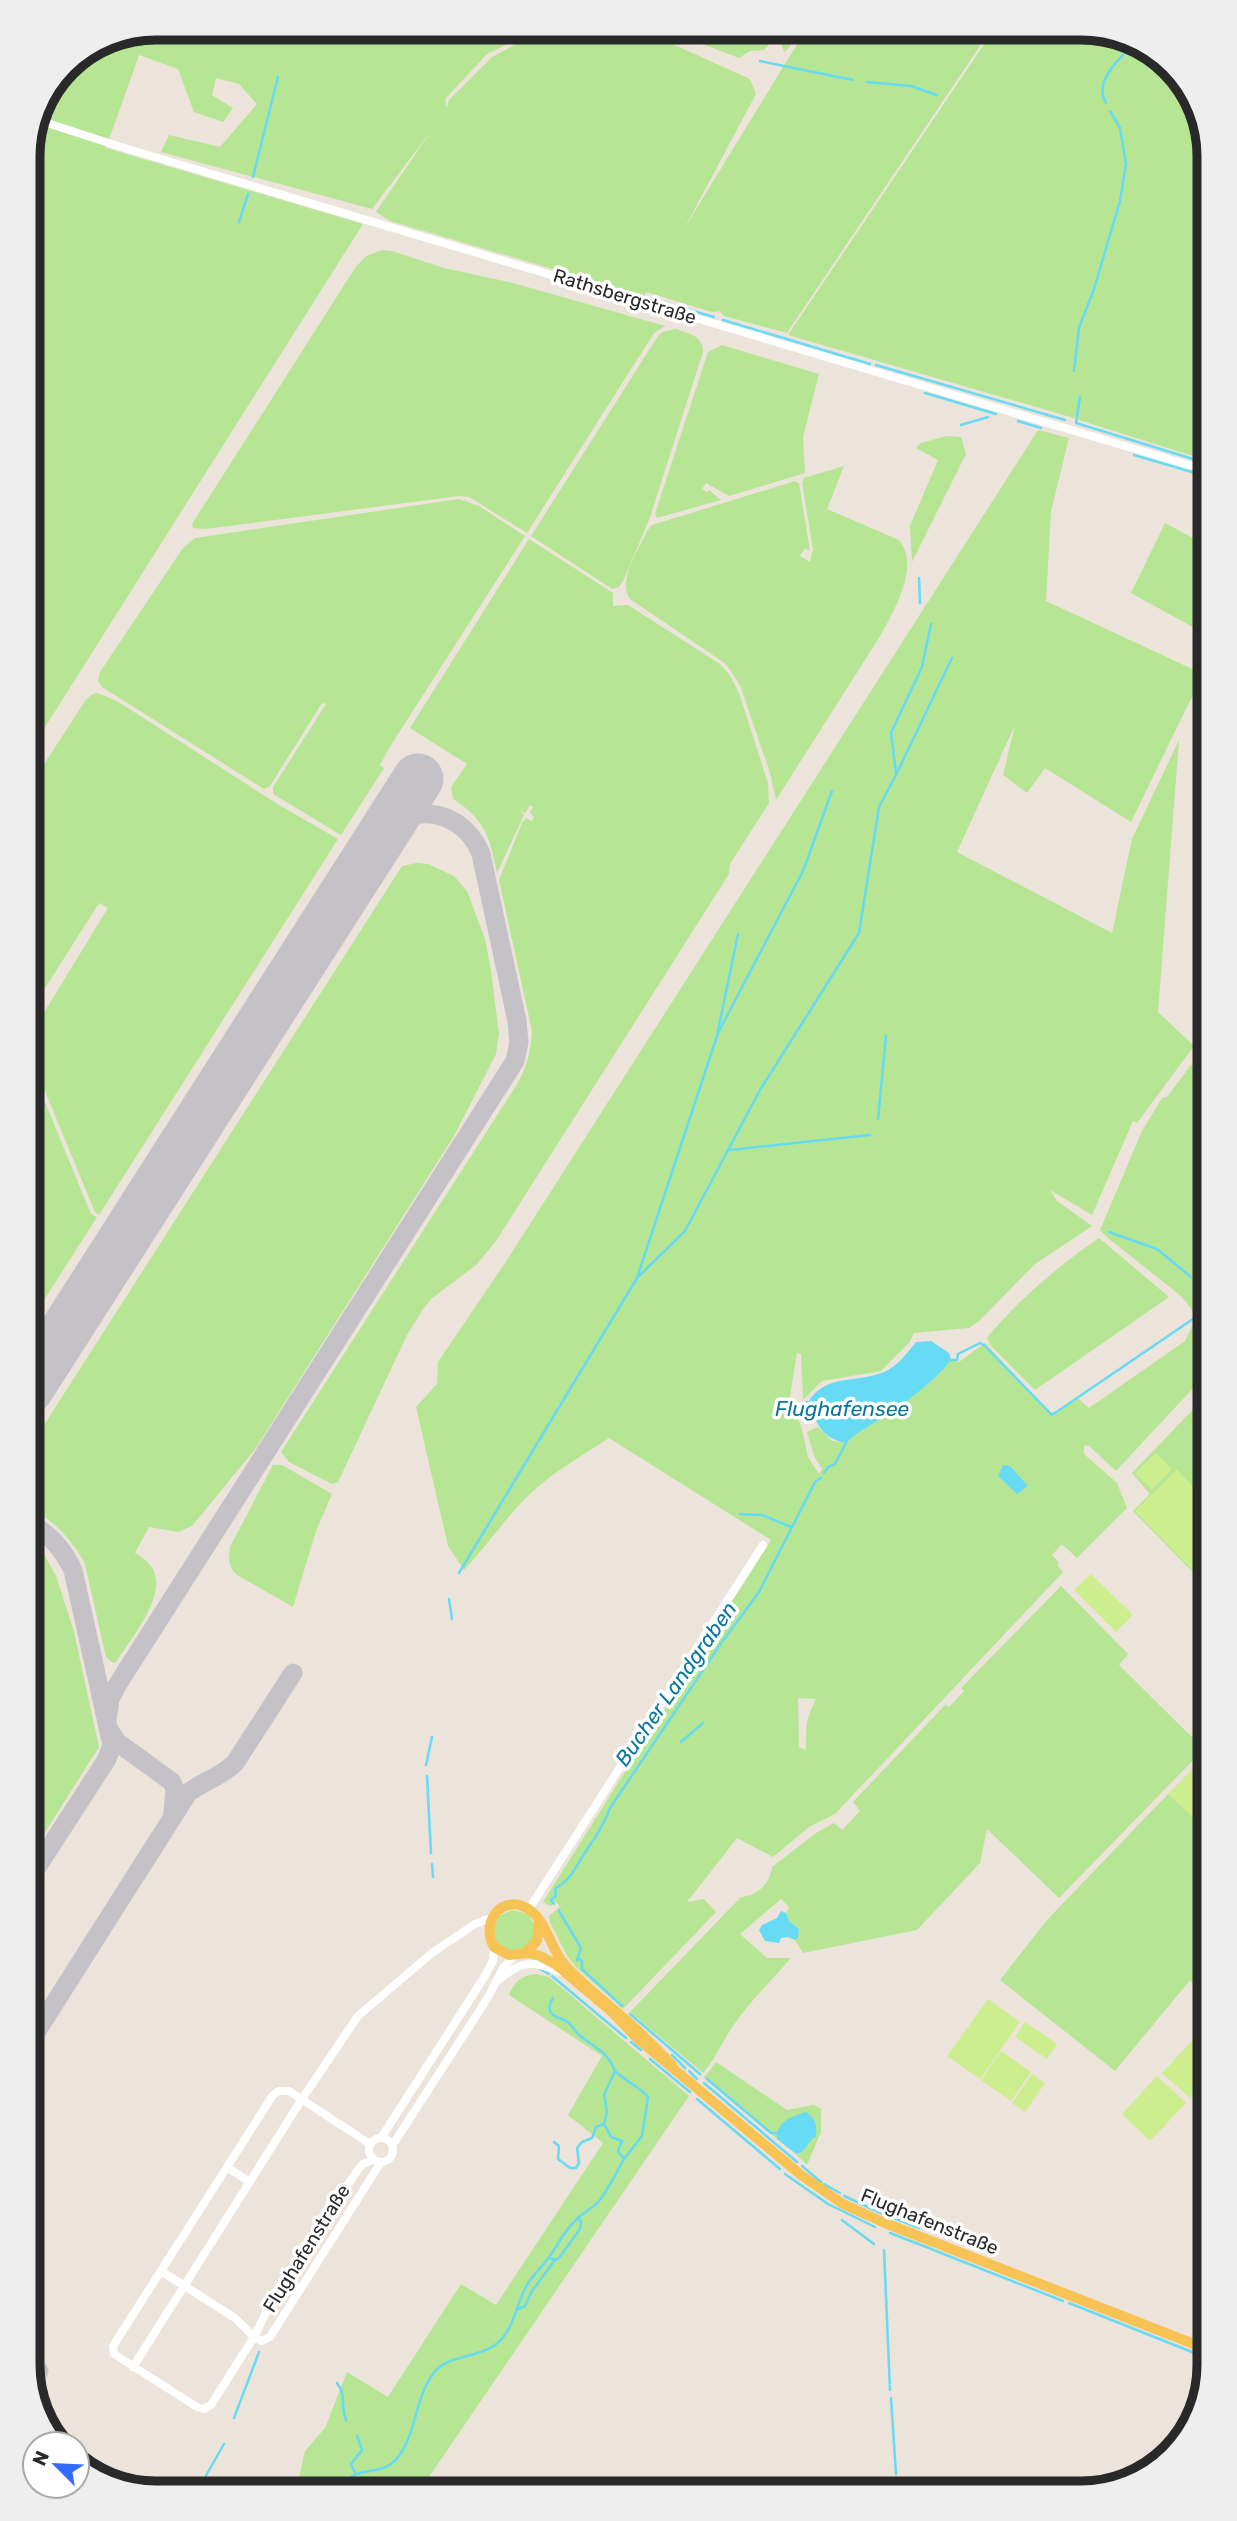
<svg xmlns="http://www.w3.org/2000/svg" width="1237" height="2521" font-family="Rubik,sans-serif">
  <rect width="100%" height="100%" fill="#ece3da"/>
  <!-- green -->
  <path fill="#b6e693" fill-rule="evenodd" d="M 156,28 L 289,28 L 397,37 L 468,28 L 540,28 L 487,54 L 445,99 L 447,108 L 449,100 L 492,57 L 547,28 L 634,28 L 650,33 L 654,28 L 663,28 L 659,38 L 750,79 L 756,94 L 684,229 L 807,28 L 992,28 L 787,333 L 724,316 L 719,311 L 712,312 L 646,292 L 644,296 L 390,221 L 376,212 L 431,131 L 372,209 L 161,152 L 169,135 L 220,147 L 257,104 L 239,84 L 216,78 L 212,95 L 233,108 L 223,122 L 194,112 L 178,69 L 139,55 L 106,148 L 363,224 L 28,754 L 28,148 L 61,75 L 67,77 L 74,60 L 107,38 Z
    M 669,28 L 695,28 L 709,35 L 709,28 L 802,28 L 789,48 L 784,52 L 778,35 L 764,50 L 750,51 L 739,58 L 668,31 Z
    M 995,28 L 1090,28 L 1159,54 L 1199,107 L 1209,156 L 1209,461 L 1057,413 L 788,335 Z
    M 382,250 L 392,251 L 444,268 L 513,283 L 665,326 L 654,333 L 527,533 L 469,497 L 459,496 L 206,529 L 193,528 L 192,524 L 355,268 L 366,256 Z
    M 676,329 C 689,334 703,335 703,352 L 649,520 L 624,579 L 619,587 L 612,589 L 531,536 L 658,336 L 663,332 Z
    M 722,345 L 819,374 L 803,437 L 805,473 L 729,496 L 706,483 L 702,489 L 707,492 L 709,490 L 721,500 L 657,518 L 655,514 L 708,352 Z
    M 1038,430 L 1069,438 L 1051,511 L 1046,601 L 1203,674 L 1131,822 L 1045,768 L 1027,793 L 1003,775 L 1015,725 L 957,852 L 1112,933 L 1132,839 L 1179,740 L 1158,1012 L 1194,1046 L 1137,1123 L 1133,1121 L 1092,1215 L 1050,1190 L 1057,1201 L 1092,1226 L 1035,1264 L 979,1321 L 969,1328 L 914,1333 L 909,1343 L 881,1371 L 822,1381 L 803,1400 L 801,1354 L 797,1353 L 790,1396 L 802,1429 L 808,1457 L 819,1474 L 822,1469 L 814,1456 L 807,1432 L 818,1427 L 832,1441 L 846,1443 C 858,1431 873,1424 887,1415 C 910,1399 934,1382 951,1360 L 959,1362 L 985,1343 L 1053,1416 L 1078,1398 L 1089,1408 L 1185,1341 L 1194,1322 L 1209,1340 L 1209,1371 L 1116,1471 L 1088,1445 L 1084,1446 L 1084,1454 L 1117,1483 L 1127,1508 L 1077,1558 L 1062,1544 L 1052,1555 L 1059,1563 L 1057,1565 L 1063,1572 L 835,1814 L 809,1827 L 773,1857 L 737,1838 L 687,1902 L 704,1899 L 716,1912 L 623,2009 L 577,1968 L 567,1956 L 550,1922 L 549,1916 L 560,1907 L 556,1902 L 550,1906 L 543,1902 L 771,1540 L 609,1438 C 582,1456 552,1472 529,1495 C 505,1518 487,1546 464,1570 L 448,1546 L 416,1407 L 437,1384 L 438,1362 L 507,1260 ZM 798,1698 L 816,1699 C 805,1720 806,1728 806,1750 L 799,1747 Z
    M 947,436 L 961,437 L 966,454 L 912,562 L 910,526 L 938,460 L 916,448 L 921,443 Z
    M 844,466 L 827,509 L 899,540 C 920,565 895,609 882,633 L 776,800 L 770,773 L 740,685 L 726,664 L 630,599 C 617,581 639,549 647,531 L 652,525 L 795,481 L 799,483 L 810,551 L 805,548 L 800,556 L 810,562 L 813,549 L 802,483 L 804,478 Z
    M 459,499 L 479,506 L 525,536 L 389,748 L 380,765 L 384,768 L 341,835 L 273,794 L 273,787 L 326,704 L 322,703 L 270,786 L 264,789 L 102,687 L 98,681 L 100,672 L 183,548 L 195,538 Z
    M 1165,523 L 1204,544 L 1197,560 L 1209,566 L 1209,636 L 1131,593 Z
    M 529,539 L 613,593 L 613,606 L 628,605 L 720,664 L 729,674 L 739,693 L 768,783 L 769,803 L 730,864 L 729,874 L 496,1241 L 476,1265 L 431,1299 L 423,1309 L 407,1335 L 338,1482 L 332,1484 L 289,1462 L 281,1452 L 516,1086 C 527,1067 531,1052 532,1031 L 499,880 L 522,823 L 526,818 L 532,821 L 534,817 L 530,813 L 533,807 L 530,805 L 525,813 L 520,811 L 524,815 L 497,873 C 490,838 485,819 453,799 L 451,787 L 467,764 L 410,728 Z
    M 97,693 L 117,701 L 279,805 L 338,839 L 99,1215 L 95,1212 L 28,1050 L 28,1024 L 33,1028 L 39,1024 L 40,1019 L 108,908 L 99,903 L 28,1015 L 28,789 L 85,701 L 91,695 Z
    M 417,863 L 428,864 L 454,876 L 467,891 L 485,939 L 491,971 L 499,1033 L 496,1054 L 454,1136 L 256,1448 L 192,1526 L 178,1532 L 149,1527 L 135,1553 C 141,1557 148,1561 152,1568 C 169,1594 130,1640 116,1662 L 113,1663 L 106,1657 L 85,1564 C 71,1537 54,1522 28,1506 L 28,1450 L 402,866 Z
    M 28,1061 L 91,1214 L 97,1217 L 28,1325 Z
    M 1191,1065 L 1209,1076 L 1209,1331 L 1181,1296 L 1109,1239 L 1100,1230 L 1142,1131 L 1162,1098 L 1167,1097 Z
    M 1099,1238 L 1169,1297 L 1035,1390 L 991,1346 L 987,1338 C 1019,1299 1057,1267 1099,1238 Z
    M 1209,1393 L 1209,1589 L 1133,1511 L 1150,1494 L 1132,1473 Z
    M 273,1465 L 282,1465 L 332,1494 L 316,1531 L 293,1607 L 237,1575 C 228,1567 229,1558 230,1547 Z
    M 28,1543 L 43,1552 L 56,1576 L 74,1632 L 99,1747 L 28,1859 Z
    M 1061,1586 L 1128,1654 L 1119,1665 L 1204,1749 L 1059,1898 L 987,1829 L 980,1863 L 917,1930 L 803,1953 L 795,1940 L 798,1937 L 799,1929 L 789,1921 L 786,1913 L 789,1907 L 781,1899 L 740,1934 L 767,1958 L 791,1958 C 771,1981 750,2001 733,2026 C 722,2042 716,2058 703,2073 L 630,2012 L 741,1897 C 758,1895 770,1884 772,1867 L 816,1833 L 834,1823 L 842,1830 L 860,1811 L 853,1802 L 945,1705 L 949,1707 L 964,1691 L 961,1688 Z
    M 1168,1794 L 1209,1831 L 1209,1997 L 1190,1980 L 1115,2071 L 1000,1980 L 1047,1920 Z
    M 512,1910 L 528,1914 L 536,1927 L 537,1935 L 520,1954 L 498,1947 L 493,1928 L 499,1916 Z
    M 535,1974 L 549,1977 L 689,2096 L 418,2493 L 293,2493 L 297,2486 L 305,2451 L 325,2428 L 347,2372 L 388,2397 L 461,2284 L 496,2305 L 603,2143 L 568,2115 L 602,2056 L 509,1995 C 515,1981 520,1977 535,1974 Z
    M 716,2062 L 787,2110 L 814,2105 L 821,2109 L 821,2132 L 807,2165 L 796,2154 L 802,2152 L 813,2137 L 777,2133 L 777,2139 L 704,2078 Z"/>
  <!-- pitch -->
  <path fill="#cdee8e" d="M 1156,1453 L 1172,1469 L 1152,1490 L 1135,1473 Z
    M 1177,1469 L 1209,1505 L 1209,1587 L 1135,1511 Z
    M 1091,1574 L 1133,1615 L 1116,1632 L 1074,1590 Z
    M 1209,1752 L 1209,1831 L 1168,1794 Z
    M 988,1999 L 1020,2022 L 980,2079 L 947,2056 Z
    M 1025,2022 L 1057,2044 L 1047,2059 L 1015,2037 Z
    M 1209,2022 L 1209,2077 L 1190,2098 L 1162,2073 Z
    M 1001,2051 L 1031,2072 L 1011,2101 L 981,2080 Z
    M 1032,2074 L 1045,2083 L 1025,2112 L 1012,2103 Z
    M 1157,2076 L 1186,2103 L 1150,2141 L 1122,2114 Z"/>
  <!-- water -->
  <path fill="#67daf4" d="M 931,1341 L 949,1353 L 951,1360 C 934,1382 910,1399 887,1415 C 873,1424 858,1431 846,1443 C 824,1439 817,1426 810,1406 L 805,1406 L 804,1401 L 809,1401 C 825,1374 858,1383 884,1372 C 898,1366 907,1353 916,1342 Z
    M 1003,1465 L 1010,1466 L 1028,1486 L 1017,1494 L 998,1476 Z
    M 781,1911 L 786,1913 L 789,1921 L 799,1929 L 798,1938 L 795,1940 L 788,1937 L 781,1938 L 779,1943 L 765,1941 L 759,1930 L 762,1925 L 777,1918 Z
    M 806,2112 C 816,2119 817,2125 816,2137 L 813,2138 L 802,2152 L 796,2154 L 777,2139 C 776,2122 792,2116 806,2112 Z"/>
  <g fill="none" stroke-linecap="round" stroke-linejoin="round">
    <!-- stream -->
    <path stroke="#67daf4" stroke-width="2.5" d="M 760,61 L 853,80
      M 867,82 L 911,86 L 937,95
      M 1106,103 C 1093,82 1119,59 1133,45
      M 253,177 L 278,77
      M 239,222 L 248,194
      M 644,297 L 714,317
      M 723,320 L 870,364
      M 876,365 L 1065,420
      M 1074,371 L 1079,328 L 1094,289 L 1120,201 L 1126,164 L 1120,128 L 1110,111
      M 925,393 L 996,414
      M 1080,397 L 1076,423 L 1209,464
      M 1018,421 L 1041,428
      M 961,425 L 988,417
      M 1134,455 L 1209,477
      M 919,578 L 920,603
      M 896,773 L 891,733 L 922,667 L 931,624
      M 718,1033 L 803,871 L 832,791
      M 878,1119 L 886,1036
      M 730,1150 L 870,1135
      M 1109,1232 L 1157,1249 L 1191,1277
      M 637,1278 L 685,1231 L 760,1090 L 859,933 L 879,807 L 896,775 L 952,658
      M 1197,1316 L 1209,1304
      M 951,1360 L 957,1360 L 958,1354 L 980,1343 L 984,1345 L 1052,1415 L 1193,1319
      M 824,1473 L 828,1467 L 835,1464 L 846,1443
      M 740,1514 L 762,1515 L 791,1527
      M 459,1573 L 637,1278 L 717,1036 L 738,934
      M 449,1599 L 452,1619
      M 681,1742 L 703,1723
      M 426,1765 L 432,1737
      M 427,1776 L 431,1853
      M 432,1864 L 433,1877
      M 554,1904 L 551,1900 L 556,1896 L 555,1889 C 573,1878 575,1867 586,1851 C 596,1837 604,1825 610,1808 L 722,1642 L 759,1592 L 815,1482 L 821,1478
      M 559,1911 L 581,1948 L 577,1960
      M 578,1958 L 582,1961 L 582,1969 L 622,2006
      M 540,1969 L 549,1974
      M 552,1976 L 626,2038
      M 630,2014 L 700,2074
      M 631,2042 L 641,2050
      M 672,2055 L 685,2068
      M 650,2059 L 690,2092
      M 615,2071 C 626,2082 638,2085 648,2097 L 642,2136 L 624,2159
      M 689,2071 L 697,2079
      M 707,2079 L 771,2133 L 777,2133
      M 704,2083 L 797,2162
      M 697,2099 L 780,2169
      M 554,2142 L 559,2146 L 558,2159 L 570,2168 L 576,2168 L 579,2163 L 577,2148 L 582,2142 L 592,2138 L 596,2127 L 604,2124
      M 802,2166 L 821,2182
      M 785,2174 L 828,2204 L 875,2227
      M 824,2184 L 840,2193
      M 844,2196 L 883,2214
      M 889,2216 L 919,2228
      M 842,2220 L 874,2244
      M 890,2233 L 934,2250
      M 884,2250 L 890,2390
      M 936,2251 L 1063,2301
      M 549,2258 L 555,2260 L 559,2258 L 580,2229 L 581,2222 L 578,2217
      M 1069,2303 L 1202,2356
      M 518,2309 L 525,2306 L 532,2291 L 555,2260
      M 1206,2357 L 1209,2359
      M 337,2383 C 347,2396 340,2405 346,2420
      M 891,2398 L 896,2474
      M 234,2418 L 259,2352
      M 355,2473 L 351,2464 L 362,2450 L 357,2436
      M 196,2493 L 224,2444
      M 341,2493 C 348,2461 382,2480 398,2457 C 417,2432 415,2398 433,2374 C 447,2354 476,2359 495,2345 C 515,2330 515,2305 527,2285 C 532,2276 541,2268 547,2260 C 557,2247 563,2232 575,2221 C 582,2213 592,2209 599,2201 C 609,2189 616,2173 624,2159 L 618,2151 L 622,2141 L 611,2137 L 604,2124 L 607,2112 L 604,2095 L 615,2071 C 608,2052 594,2047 579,2035 C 575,2031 572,2026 568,2022 C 563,2019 556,2018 552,2014 C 547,2009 550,2003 553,1998"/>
    <!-- taxiway -->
    <path stroke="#c4c2c7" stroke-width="19" d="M 107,1720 L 110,1699 L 116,1687 L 515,1061 L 519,1042 L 517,1021 L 481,854 C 468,820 429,802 397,823 C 386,830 379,842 372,852
      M 110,1731 L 117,1742 L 172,1782 L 175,1790 L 173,1813
      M 28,1881 L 107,1759 L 112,1745 L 73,1570 C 62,1548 50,1534 28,1522
      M 28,2045 L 188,1793 C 203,1781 221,1777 235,1763 L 293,1673
      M 32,2383 L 39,2371"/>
    <!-- runway -->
    <path stroke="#c4c2c7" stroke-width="51" d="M 28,1389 L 418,779"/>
    <!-- minor -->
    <path stroke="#fff" stroke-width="8" d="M 41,121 L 118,146 L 1209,471
      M 529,1909 L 763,1545
      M 500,1979 C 525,1958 532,1962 561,1972
      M 381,2138 L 483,1979 L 493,1961 L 494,1947
      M369 2150a12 12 0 1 1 24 0a12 12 0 1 1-24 0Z
      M 370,2144 L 289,2091 L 279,2091 L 273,2095 L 113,2346 L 114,2354 L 197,2407 L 204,2409 L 211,2405 L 254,2337 L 276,2292 L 357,2171 L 363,2164 L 373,2160
      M 392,2146 L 487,1999 L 503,1968 L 514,1956
      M 228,2168 L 250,2182
      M 161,2271 L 235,2318 L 254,2337 L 262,2341 L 270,2337 L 381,2162
      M 133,2367 L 302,2099 L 358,2016 L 432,1953 L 475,1924 L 491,1918"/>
    <!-- major -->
    <path stroke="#f7c354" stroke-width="10" d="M 525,1953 L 537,1941 L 539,1923
      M 672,2065 C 653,2045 634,2026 613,2009 C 597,1995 579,1981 565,1965 C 551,1950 547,1923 531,1911 C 505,1891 479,1920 494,1947 L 509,1955 L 529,1953 L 540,1956 L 555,1964 L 612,2012 L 639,2040 L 801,2175 L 843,2204 L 885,2223 L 1209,2350"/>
    <defs>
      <path id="rail" d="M 330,28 L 374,31 L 434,28"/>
    </defs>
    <!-- rail casing -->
    <use href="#rail" stroke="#9ca2b4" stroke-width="5"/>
    <!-- rail -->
    <use href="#rail" stroke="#fff" stroke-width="2.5" stroke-dasharray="8" stroke-linecap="butt"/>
  </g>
  <g text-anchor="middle" stroke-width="7" stroke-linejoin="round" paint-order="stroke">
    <!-- street labels -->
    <g font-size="19" fill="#292929" stroke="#fff">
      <text transform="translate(625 296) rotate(17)" y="7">Rathsbergstraße</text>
      <text transform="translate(930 2221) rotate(22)" y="7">Flughafenstraße</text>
      <text transform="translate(306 2248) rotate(-58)" y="7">Flughafenstraße</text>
    </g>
    <!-- water labels -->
    <g font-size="21" font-style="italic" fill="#07779f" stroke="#fff">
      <text x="842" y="1416">Flughafensee</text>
      <text transform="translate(676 1684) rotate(-55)" y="7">Bucher Landgraben</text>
    </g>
  </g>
  <!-- crop -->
  <path d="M0 0H1237V2521H0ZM156 40H1081A116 116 0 0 1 1197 156V2365A116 116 0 0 1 1081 2481H156A116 116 0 0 1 40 2365V156A116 116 0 0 1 156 40Z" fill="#eee" fill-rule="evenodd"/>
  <path fill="none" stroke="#292929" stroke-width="9" d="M156 40H1081A116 116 0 0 1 1197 156V2365A116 116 0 0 1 1081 2481H156A116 116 0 0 1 40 2365V156A116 116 0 0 1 156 40Z"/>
  <!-- north arrow -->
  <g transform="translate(56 2465) rotate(294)"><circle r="33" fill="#ffffff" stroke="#a9a9a9" stroke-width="2"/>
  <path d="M0-5L12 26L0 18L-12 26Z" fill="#346bff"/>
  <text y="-10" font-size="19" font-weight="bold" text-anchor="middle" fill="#292929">N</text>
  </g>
</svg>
